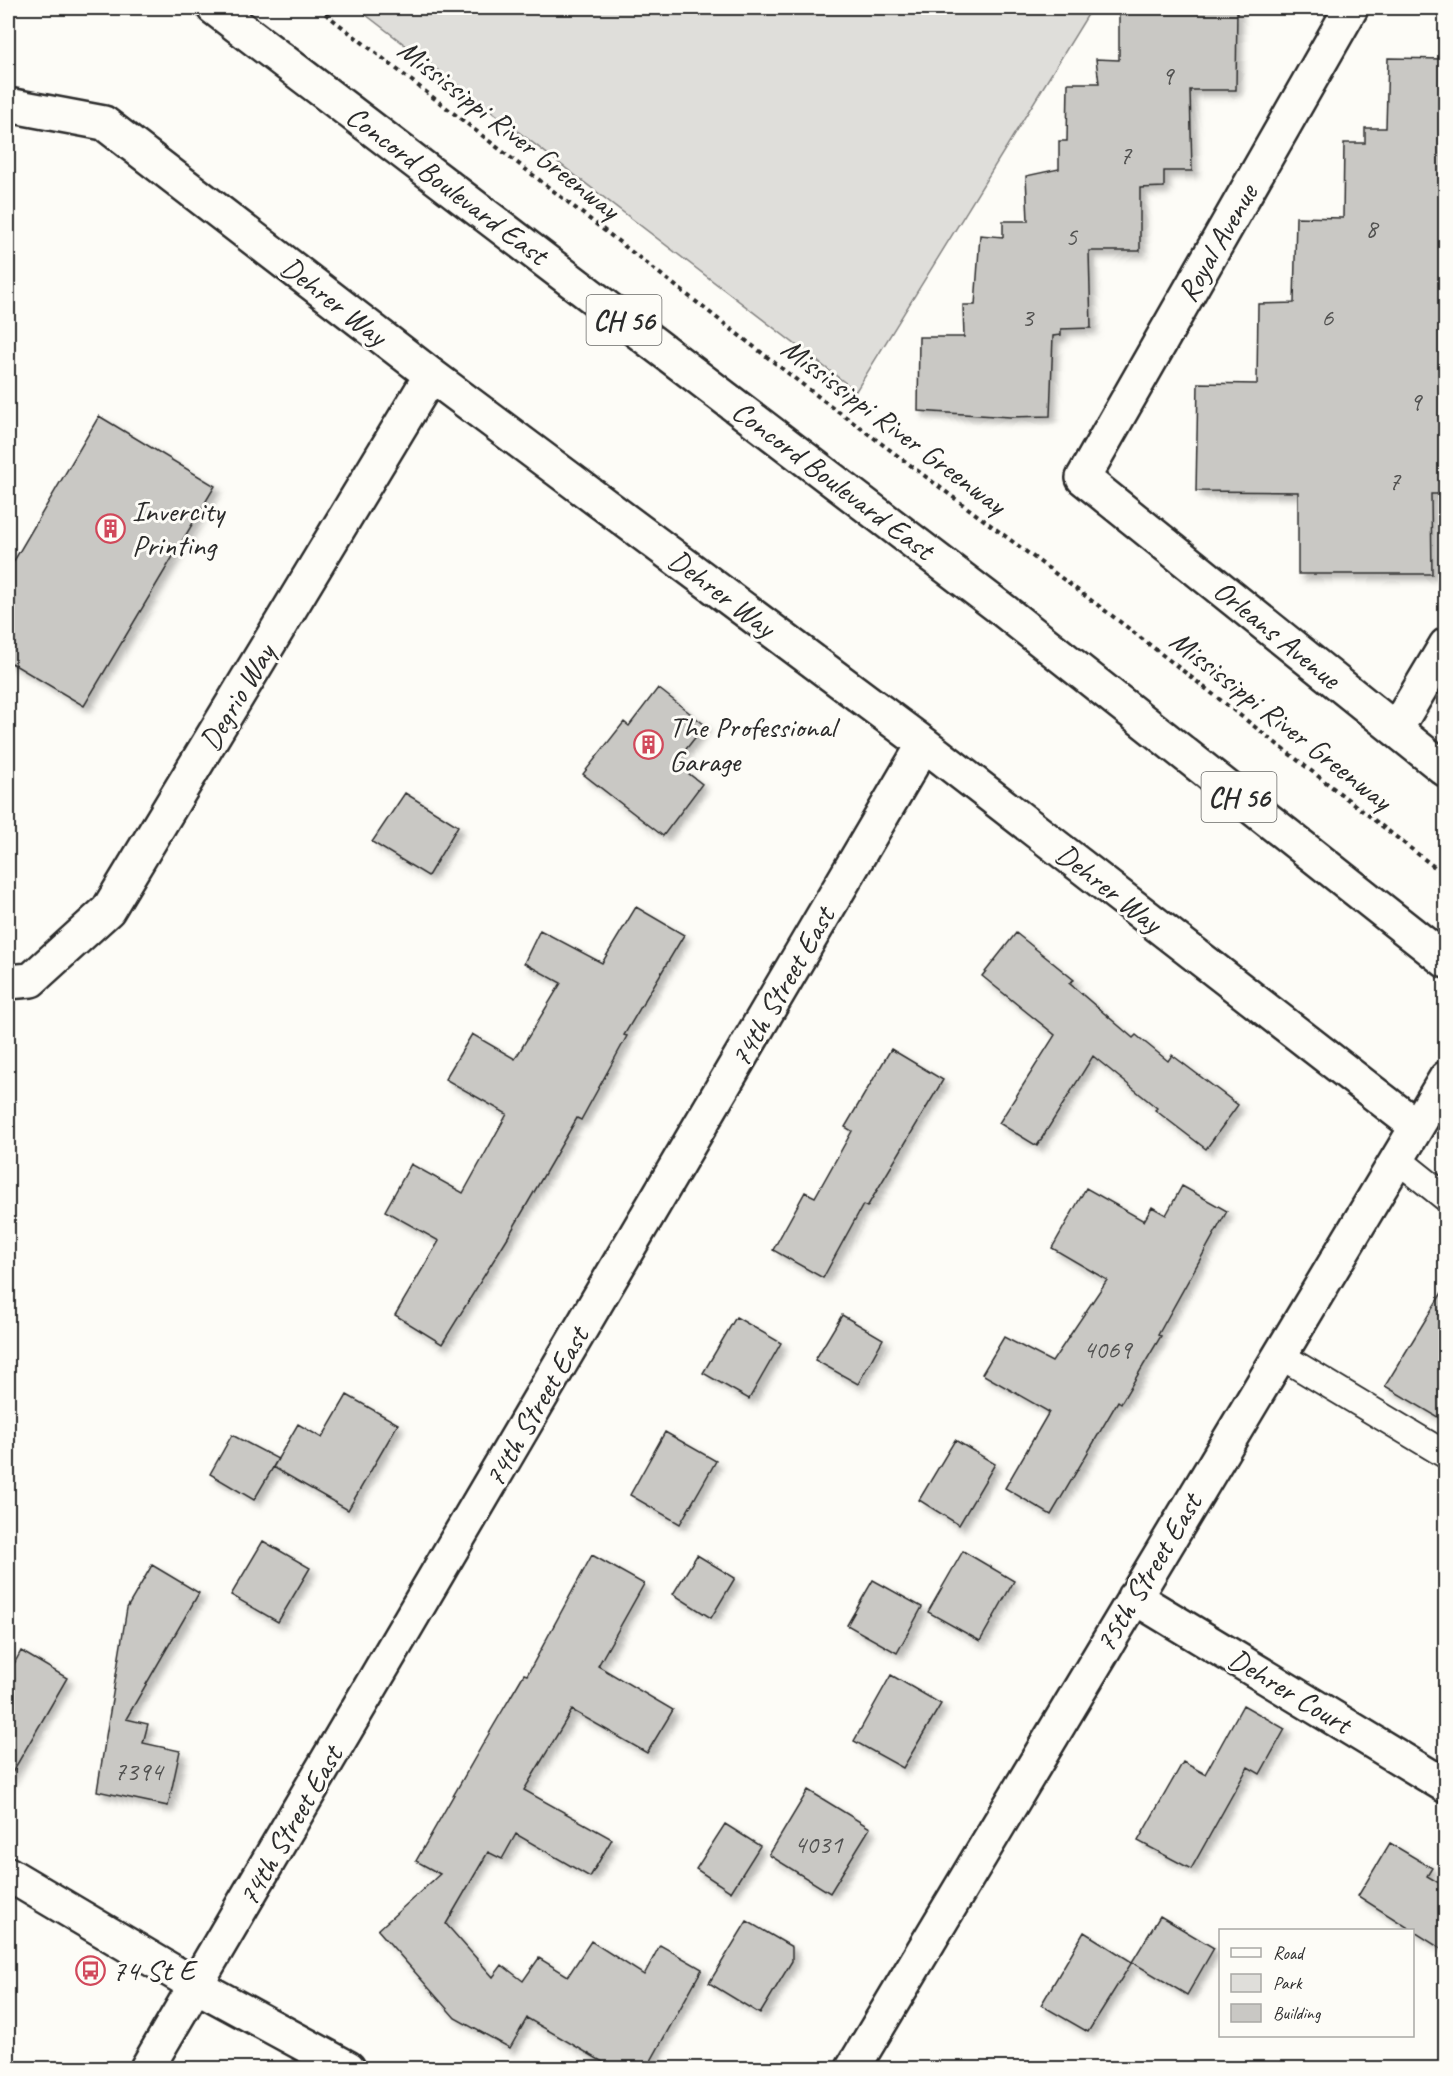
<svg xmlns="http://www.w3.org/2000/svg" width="1453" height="2076" font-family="Caveat,sans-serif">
  <defs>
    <filter id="shadow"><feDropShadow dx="5.5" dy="5.5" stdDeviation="3" flood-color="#0004"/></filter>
  </defs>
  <rect width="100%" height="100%" fill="#fdfcf7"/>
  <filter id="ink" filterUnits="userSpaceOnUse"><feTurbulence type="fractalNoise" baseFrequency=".0167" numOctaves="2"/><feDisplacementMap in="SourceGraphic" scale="12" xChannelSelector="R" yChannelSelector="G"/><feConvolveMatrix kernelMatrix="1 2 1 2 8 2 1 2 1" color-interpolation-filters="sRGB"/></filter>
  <g filter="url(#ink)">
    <!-- green -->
    <path fill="#dfdeda" stroke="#858482" stroke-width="1.5" d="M 357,8 L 1092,8 L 856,391 Z"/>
    <!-- building -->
    <path fill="#c9c8c4" stroke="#2b2b2b" stroke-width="1.5" filter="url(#shadow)" d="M 1119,8 L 1237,8 L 1236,90 L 1190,90 L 1192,171 L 1164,171 L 1164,187 L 1140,188 L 1140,251 L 1089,251 L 1091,328 L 1061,329 L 1061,335 L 1053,336 L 1050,416 L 1010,417 L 918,411 L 919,337 L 964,337 L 963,305 L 975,305 L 980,235 L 1003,237 L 1003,221 L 1028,221 L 1026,176 L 1059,169 L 1059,141 L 1067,141 L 1068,83 L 1099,83 L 1096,59 L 1119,60 Z
      M 1388,58 L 1446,59 L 1446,494 L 1431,494 L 1432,574 L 1298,574 L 1298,492 L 1196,491 L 1198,383 L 1257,384 L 1258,304 L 1294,303 L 1296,217 L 1343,218 L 1344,143 L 1365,143 L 1365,128 L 1386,128 Z
      M 99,416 L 215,486 L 84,706 L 8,661 L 8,571 Z
      M 658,688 L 705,725 L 675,763 L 702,784 L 663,836 L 583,774 L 624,722 L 629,726 Z
      M 405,793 L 458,826 L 428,876 L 372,842 Z
      M 636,907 L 684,935 L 624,1035 L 627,1036 L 581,1120 L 577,1118 L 508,1237 L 442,1344 L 395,1315 L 439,1241 L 385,1211 L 411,1164 L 463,1193 L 507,1114 L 445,1079 L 472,1034 L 515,1059 L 561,983 L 524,963 L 540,930 L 602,963 Z
      M 1016,933 L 1074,980 L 1069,983 L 1133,1038 L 1136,1035 L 1168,1061 L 1172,1055 L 1238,1105 L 1206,1149 L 1155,1110 L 1157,1108 L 1093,1056 L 1037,1146 L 999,1123 L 1055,1035 L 982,976 Z
      M 891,1049 L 943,1080 L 867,1207 L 863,1205 L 823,1278 L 773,1250 L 805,1192 L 815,1197 L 852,1131 L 845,1127 Z
      M 1182,1186 L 1227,1211 L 1158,1335 L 1161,1336 L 1121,1403 L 1118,1401 L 1051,1515 L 1005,1488 L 1049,1412 L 982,1374 L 1004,1337 L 1052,1362 L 1107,1280 L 1052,1248 L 1086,1188 L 1144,1221 L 1152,1207 L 1166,1215 Z
      M 1446,1286 L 1446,1422 L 1385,1386 Z
      M 842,1315 L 883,1339 L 858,1384 L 815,1360 Z
      M 736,1317 L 781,1343 L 749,1399 L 703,1373 Z
      M 347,1395 L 398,1424 L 348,1510 L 273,1467 L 298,1424 L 322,1438 Z
      M 665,1432 L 716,1461 L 680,1524 L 630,1495 Z
      M 232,1435 L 278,1459 L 254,1500 L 210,1474 Z
      M 955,1440 L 995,1464 L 959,1525 L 919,1500 Z
      M 263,1541 L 310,1568 L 278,1622 L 231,1595 Z
      M 963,1551 L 1014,1581 L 980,1641 L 928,1612 Z
      M 592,1555 L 644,1584 L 598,1666 L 673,1710 L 647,1753 L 572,1710 L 524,1790 L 612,1839 L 590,1877 L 516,1834 L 502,1859 L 488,1852 L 446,1924 L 493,1977 L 502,1965 L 523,1981 L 539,1958 L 568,1976 L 591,1941 L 644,1975 L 660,1945 L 702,1969 L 647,2068 L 613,2068 L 527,2018 L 510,2048 L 455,2018 L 378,1930 L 440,1874 L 416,1861 L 484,1742 L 524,1674 L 527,1675 Z
      M 697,1555 L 735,1578 L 711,1618 L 673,1594 Z
      M 152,1565 L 199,1593 L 126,1719 L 148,1724 L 143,1743 L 180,1751 L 168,1806 L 97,1791 L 127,1608 Z
      M 873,1580 L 922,1607 L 897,1653 L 847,1625 Z
      M 21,1651 L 67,1678 L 8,1780 L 8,1675 Z
      M 891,1675 L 941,1704 L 903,1768 L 854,1741 Z
      M 1243,1705 L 1285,1729 L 1260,1774 L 1248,1767 L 1191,1869 L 1138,1841 L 1183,1762 L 1205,1774 Z
      M 808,1790 L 870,1828 L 830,1893 L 769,1855 Z
      M 725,1824 L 760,1846 L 731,1892 L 696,1869 Z
      M 1390,1843 L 1432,1868 L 1427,1876 L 1446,1887 L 1446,1952 L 1358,1896 Z
      M 1160,1916 L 1214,1948 L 1187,1995 L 1132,1962 Z
      M 747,1921 L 792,1947 L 792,1961 L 760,2014 L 709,1983 Z
      M 1084,1932 L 1132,1962 L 1088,2032 L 1041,2005 Z"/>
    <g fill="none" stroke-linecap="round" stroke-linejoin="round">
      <defs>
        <path id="lane" d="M 1396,1158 L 1446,1198
          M 1278,1354 L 1446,1455"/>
        <path id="street" d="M 1351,8 L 1083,478 L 1446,770
          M 8,105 L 104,123 L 431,375 L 924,744 L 1416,1126
          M 1396,729 L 1446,645
          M 8,982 L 31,980 L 108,910 L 431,375
          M 1134,1597 L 1446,1786
          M 8,1874 L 197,1986 L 348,2068
          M 147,2068 L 924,744
          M 853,2068 L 1446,1078"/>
        <path id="primary" d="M 214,8 L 1003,610 L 1446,961"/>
      </defs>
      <!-- lane casing -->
      <use href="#lane" stroke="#2b2b2b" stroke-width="30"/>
      <!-- street casing -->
      <use href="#street" stroke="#2b2b2b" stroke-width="38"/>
      <!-- primary casing -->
      <use href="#primary" stroke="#2b2b2b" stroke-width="38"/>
      <!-- path -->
      <path stroke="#2b2b2b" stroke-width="4" stroke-dasharray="4.5 4.5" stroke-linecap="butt" d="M 318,8 L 807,388 L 1123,624 L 1446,876"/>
      <!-- lane -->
      <use href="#lane" stroke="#fdfcf7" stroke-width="26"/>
      <!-- street -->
      <use href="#street" stroke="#fdfcf7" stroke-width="33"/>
      <!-- primary -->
      <use href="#primary" stroke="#fdfcf7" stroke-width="33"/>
    </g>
  </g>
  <!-- icons -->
  <defs>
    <symbol id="building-ring" viewBox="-11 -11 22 22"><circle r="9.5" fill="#fdfcf7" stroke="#d1495b" stroke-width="1.5"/><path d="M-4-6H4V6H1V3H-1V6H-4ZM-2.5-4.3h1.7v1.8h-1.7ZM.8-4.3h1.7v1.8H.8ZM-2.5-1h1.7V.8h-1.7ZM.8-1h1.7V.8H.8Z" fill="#d1495b"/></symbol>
    <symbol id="bus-ring" viewBox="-11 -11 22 22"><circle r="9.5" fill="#fdfcf7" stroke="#d1495b" stroke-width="1.5"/><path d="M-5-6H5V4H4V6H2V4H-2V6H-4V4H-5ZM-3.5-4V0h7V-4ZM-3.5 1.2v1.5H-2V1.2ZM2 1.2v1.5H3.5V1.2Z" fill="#d1495b"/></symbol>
  </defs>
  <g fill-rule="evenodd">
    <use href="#building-ring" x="94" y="512" width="33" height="33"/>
    <use href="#building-ring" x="632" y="728" width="33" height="33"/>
    <use href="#bus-ring" x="74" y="1954" width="33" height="33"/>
  </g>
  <g text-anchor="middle" stroke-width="6" stroke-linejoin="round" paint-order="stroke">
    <!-- number labels -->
    <g font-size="27" fill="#525251">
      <text x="1167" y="84">9</text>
      <text x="1125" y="164">7</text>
      <text x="1371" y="237">8</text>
      <text x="1071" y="245">5</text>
      <text x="1027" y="326">3</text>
      <text x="1327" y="326">6</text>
      <text x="1415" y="410">9</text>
      <text x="1394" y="490">7</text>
      <text x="1107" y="1358">4069</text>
      <text x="138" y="1780">7394</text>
      <text x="818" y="1853">4031</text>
    </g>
    <!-- shield labels -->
    <g fill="#fdfcf7" stroke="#6a6a68" stroke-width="1.5">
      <rect x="586.5" y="295" width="75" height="50" rx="4.5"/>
      <rect x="1201.5" y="772" width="75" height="50" rx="4.5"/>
    </g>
    <g font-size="28" font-weight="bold" fill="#2b2b2b">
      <text x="624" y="330">CH 56</text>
      <text x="1239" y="807">CH 56</text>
    </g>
    <!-- street labels -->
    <g font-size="30" fill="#2b2b2b" stroke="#fdfcf7">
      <text transform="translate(509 129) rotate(38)" y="10">Mississippi River Greenway</text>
      <text transform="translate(447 185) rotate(37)" y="10">Concord Boulevard East</text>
      <text transform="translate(1217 243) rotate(-60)" y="10">Royal Avenue</text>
      <text transform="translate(334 301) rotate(38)" y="10">Dehrer Way</text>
      <text transform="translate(894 426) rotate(37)" y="10">Mississippi River Greenway</text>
      <text transform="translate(833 480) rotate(37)" y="10">Concord Boulevard East</text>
      <text transform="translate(722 593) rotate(37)" y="10">Dehrer Way</text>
      <text transform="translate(1277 634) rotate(39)" y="10">Orleans Avenue</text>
      <text transform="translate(237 697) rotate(-59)" y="10">Degrio Way</text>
      <text transform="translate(1281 720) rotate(38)" y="10">Mississippi River Greenway</text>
      <text transform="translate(1109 888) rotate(38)" y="10">Dehrer Way</text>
      <text transform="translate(782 987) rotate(-60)" y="10">74th Street East</text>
      <text transform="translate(536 1407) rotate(-60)" y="10">74th Street East</text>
      <text transform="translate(1148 1573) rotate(-59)" y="10">75th Street East</text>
      <text transform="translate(1290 1691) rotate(31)" y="10">Dehrer Court</text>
      <text transform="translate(290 1826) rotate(-60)" y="10">74th Street East</text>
    </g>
    <!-- poi labels -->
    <g font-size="30" fill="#2b2b2b" stroke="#fdfcf7" text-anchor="start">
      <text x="132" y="521">Invercity<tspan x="132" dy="34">Printing</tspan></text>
      <text x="669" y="737">The Professional<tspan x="669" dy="34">Garage</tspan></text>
      <text x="112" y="1980">74 St E</text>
    </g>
  </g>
  <!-- margin -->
  <rect width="1453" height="2076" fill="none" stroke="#fdfcf7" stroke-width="30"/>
  <rect x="15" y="15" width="1423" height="2046" fill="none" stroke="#2b2b2b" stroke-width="2" filter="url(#ink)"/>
  <!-- legend -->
  <rect x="1219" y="1929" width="195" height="108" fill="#fdfcf7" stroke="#a9a8a5" stroke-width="1.5"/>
  <rect x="1231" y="1948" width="30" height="9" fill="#fdfcf7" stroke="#a9a8a5" stroke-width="1.5"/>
  <text x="1273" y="1959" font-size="18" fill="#2b2b2b">Road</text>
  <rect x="1231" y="1974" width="30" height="18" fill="#dfdeda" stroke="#a9a8a5" stroke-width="1.5"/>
  <text x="1273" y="1989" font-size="18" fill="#2b2b2b">Park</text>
  <rect x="1231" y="2004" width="30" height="18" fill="#c9c8c4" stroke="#a9a8a5" stroke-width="1.5"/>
  <text x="1273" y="2019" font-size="18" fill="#2b2b2b">Building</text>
</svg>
